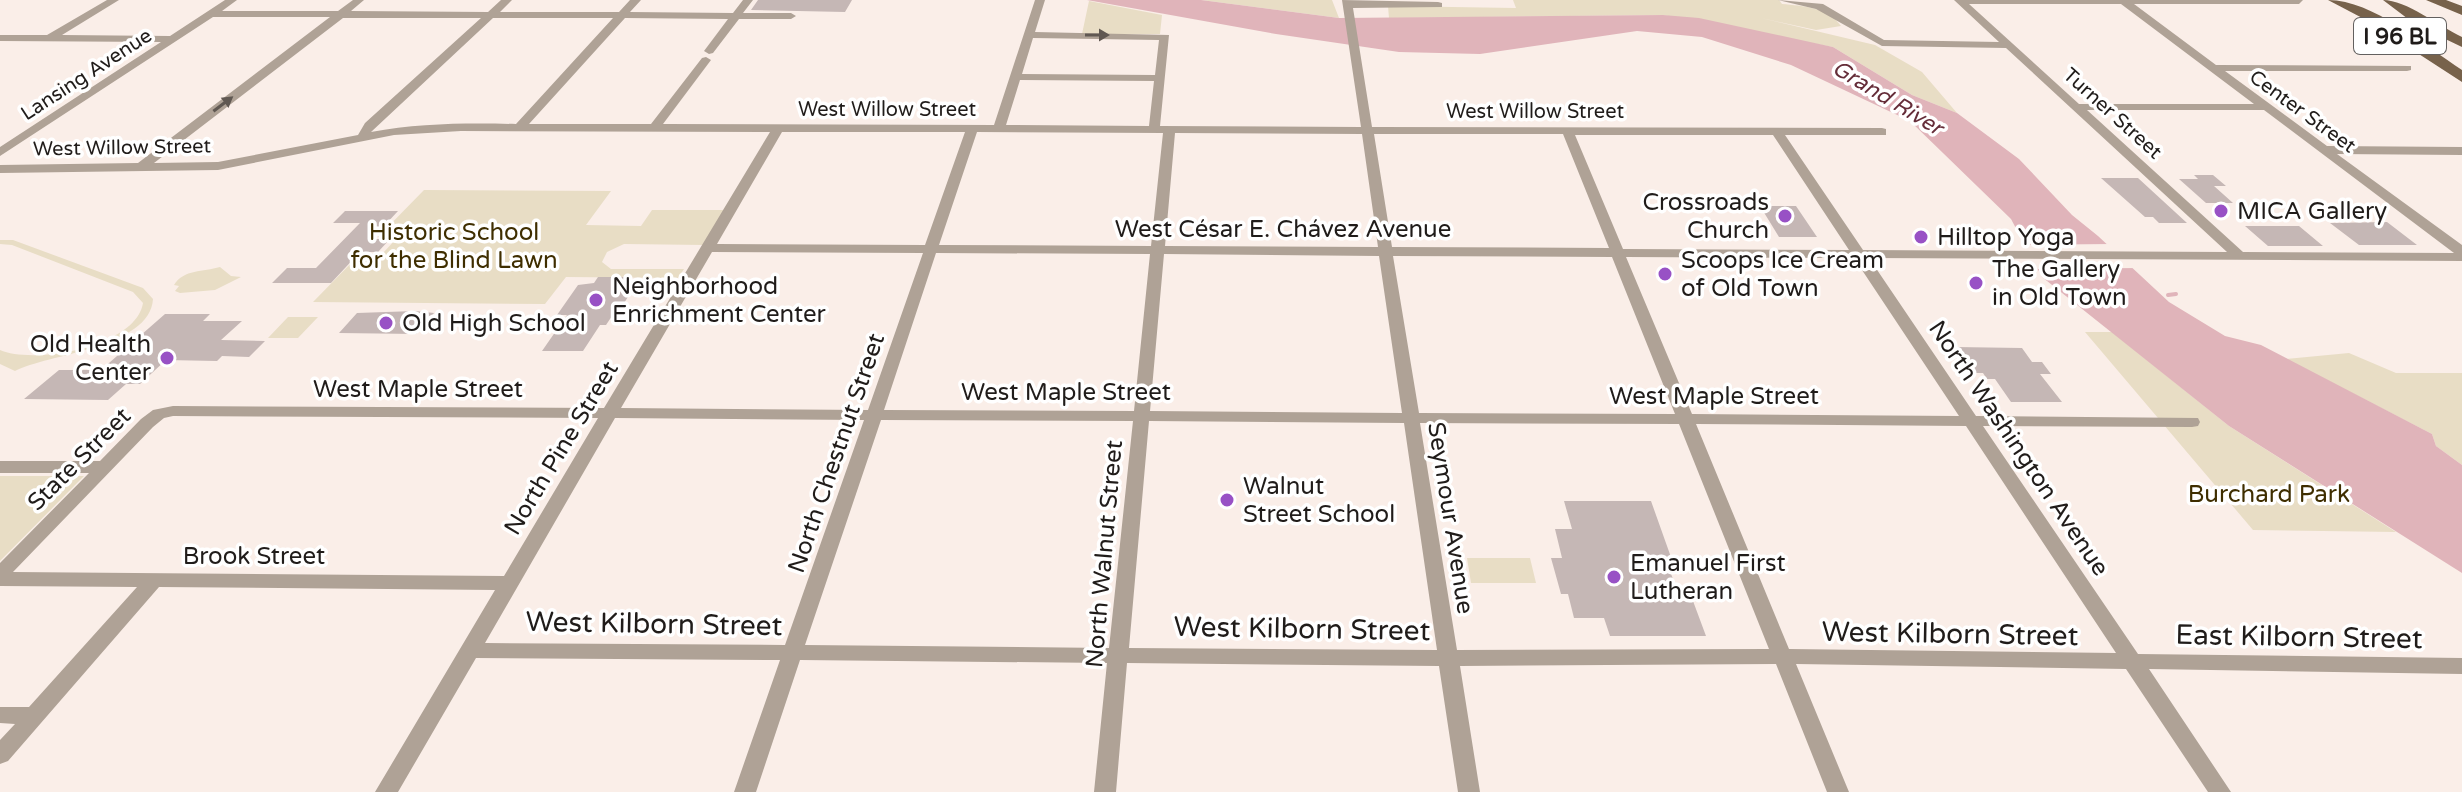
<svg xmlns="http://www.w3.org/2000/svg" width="2462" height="792" font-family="'Varela Round',sans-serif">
  <rect width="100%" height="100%" fill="#faeee8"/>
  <!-- green -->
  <path fill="#e8ddc5" d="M 1201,0 L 1332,0 L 1339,18 Z
    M 1513,0 L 1779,0 L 1782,4 C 1803,6 1828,7 1841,26 L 1816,30 L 1761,18 L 1875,45 L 1922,72 L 1957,113 L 1912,95 L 1833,47 L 1663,15 L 1389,18 L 1388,6 L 1516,8 Z
    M 1089,1 L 1162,15 L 1160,34 L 1082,34 Z
    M 424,190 L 611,191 L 586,225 L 641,226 L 652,210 L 726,210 L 705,245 L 624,244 L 607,252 L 602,262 L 611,269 L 684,269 L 678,278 L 566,277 L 545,304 L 313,302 L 360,254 L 382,254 L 397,238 L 378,237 Z
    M 0,240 L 13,240 L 143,288 L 153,299 C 150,348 47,354 15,371 L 0,364 L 0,350 C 34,365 136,347 143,303 L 133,292 L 12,245 L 0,244 Z
    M 220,267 L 231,276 L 241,277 L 215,290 L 180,293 L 175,291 L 179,286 L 174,285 C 184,269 203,272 220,267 Z
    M 288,317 L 318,317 L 298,338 L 268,338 Z
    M 2085,332 L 2112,332 L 2229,426 L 2396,532 L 2253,530 Z
    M 2349,353 L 2396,373 L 2462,373 L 2462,465 L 2436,446 L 2432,434 L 2286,359 Z
    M 0,476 L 84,476 L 0,561 Z
    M 1467,558 L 1530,558 L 1536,583 L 1471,583 Z"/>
  <!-- water -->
  <path fill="#e0b4ba" d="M 1087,0 L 1201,0 L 1339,18 L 1663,15 L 1699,18 L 1833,47 L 1912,95 L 1957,113 L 2019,159 L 2072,215 L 2098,236 L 2169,302 L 2225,336 L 2261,345 L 2432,434 L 2436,446 L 2462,465 L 2462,573 L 2229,426 L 2042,277 L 2011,219 L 1910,121 L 1791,65 L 1702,37 L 1637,31 L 1480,54 L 1399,52 L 1276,34 Z"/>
  <!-- pier -->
  <path fill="#faeee8" d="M 2113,244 L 2139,268 L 2033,269 L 2020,245 Z"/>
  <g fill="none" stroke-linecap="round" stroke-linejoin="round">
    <!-- stream -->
    <path stroke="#e0b4ba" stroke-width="4" d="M 2168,295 L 2176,294"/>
  </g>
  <!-- building -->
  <path fill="#c5b7b5" d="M 758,0 L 852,0 L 845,12 L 751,10 Z
    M 2194,175 L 2213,175 L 2226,186 L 2214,186 L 2233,203 L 2206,203 L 2179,179 L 2198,179 Z
    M 2101,178 L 2138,178 L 2187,223 L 2159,223 L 2153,217 L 2145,217 Z
    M 1760,206 L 1796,206 L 1817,237 L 1779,237 Z
    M 345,211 L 398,211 L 372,239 L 390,239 L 378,252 L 360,252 L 331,283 L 272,283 L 287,268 L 316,268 L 360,223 L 333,223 Z
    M 2387,222 L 2417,245 L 2359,245 L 2330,223 Z
    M 2245,226 L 2299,226 L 2323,246 L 2268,246 Z
    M 598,277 L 626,277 L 622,284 L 636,284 L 616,316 L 612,316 L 606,325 L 600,325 L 583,351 L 542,351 L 567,315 L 557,315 L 578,285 L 594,283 Z
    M 415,311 L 434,313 L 416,334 L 339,333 L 357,313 Z
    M 165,314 L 210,314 L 203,321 L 242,321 L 221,340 L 265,341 L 249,357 L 222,356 L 217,361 L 166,360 L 140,384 L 126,384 L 108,400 L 24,399 L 59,370 L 101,370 Z
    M 1955,347 L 2022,348 L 2032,362 L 2042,362 L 2051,374 L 2040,374 L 2062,402 L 2011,402 L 1995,379 L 1987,379 L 1983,373 L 1973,373 Z
    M 1564,501 L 1651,501 L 1672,560 L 1666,560 L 1681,601 L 1693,601 L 1706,636 L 1610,636 L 1604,618 L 1574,618 L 1568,594 L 1561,594 L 1551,558 L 1562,558 L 1555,529 L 1572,529 Z"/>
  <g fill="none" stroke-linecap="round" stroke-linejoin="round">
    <!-- minor -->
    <path fill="#afa296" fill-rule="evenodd" d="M 107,0 L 119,0 L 62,35 L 170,36 L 225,0 L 237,0 L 222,11 L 338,11 L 353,0 L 364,0 L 351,11 L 488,12 L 501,0 L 512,0 L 500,12 L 619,12 L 630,0 L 641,0 L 630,12 L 733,13 L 743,0 L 753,0 L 743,13 L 791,13 L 796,16 L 791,19 L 739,19 L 713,53 L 709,54 L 704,51 L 728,19 L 625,18 L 529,124 L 651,124 L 702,58 L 706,57 L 711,60 L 663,124 L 994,125 L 1035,0 L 1045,0 L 1035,32 L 1169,35 L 1160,126 L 1361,127 L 1342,0 L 1438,2 L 1442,3 L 1442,7 L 1353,8 L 1372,127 L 1882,128 L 1886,129 L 1886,135 L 1785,135 L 1863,250 L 2227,252 L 2006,48 L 1882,46 L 1816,9 L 1778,0 L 1823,4 L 1884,40 L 1999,42 L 1954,0 L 2303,0 L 2299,4 L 2134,4 L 2216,65 L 2411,66 L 2411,70 L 2407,71 L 2225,71 L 2327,146 L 2462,147 L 2462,155 L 2337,154 L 2462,245 L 2462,261 L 1869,258 L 1976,416 L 2198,418 L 2200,422 L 2198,426 L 2192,427 L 1983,426 L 2138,654 L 2462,658 L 2462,674 L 2149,669 L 2231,792 L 2208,792 L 2126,669 L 1796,664 L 1849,792 L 1827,792 L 1776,664 L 1460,666 L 1480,792 L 1458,792 L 1439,666 L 1127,663 L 1116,792 L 1094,792 L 1107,663 L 800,660 L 756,792 L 734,792 L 780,660 L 476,658 L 398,792 L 375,792 L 495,590 L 159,587 L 8,761 L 0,764 L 0,740 L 15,724 L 0,723 L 0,707 L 29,707 L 137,587 L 0,586 L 0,563 L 89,473 L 0,473 L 0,461 L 100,461 L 141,419 L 153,410 L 173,406 L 604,408 L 770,132 L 461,131 L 394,135 L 218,170 L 0,173 L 0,165 L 138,163 L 330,17 L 213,17 L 0,156 L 0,147 L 161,42 L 0,41 L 0,35 L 47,35 ZM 1969,4 L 2121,4 L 2254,104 L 2079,104 ZM 343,18 L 481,18 L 365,123 L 358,135 L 218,162 L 154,163 ZM 493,18 L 613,18 L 516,124 C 468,123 419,123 371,132 ZM 1033,38 L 1159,40 L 1155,75 L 1022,74 ZM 1020,80 L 1154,81 L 1149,126 L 1006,125 ZM 2087,110 L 2264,110 L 2454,253 L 2243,252 ZM 782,132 L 965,132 L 925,245 L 717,244 ZM 977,132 L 1163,133 L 1151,246 L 939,245 ZM 1175,133 L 1362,134 L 1378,247 L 1165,246 ZM 1374,134 L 1563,134 L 1609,248 L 1392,247 ZM 1575,135 L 1773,135 L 1849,250 L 1623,249 ZM 712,252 L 923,253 L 868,410 L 621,408 ZM 936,253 L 1150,254 L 1134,411 L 884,410 ZM 1164,254 L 1379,256 L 1402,413 L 1150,411 ZM 1393,256 L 1612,257 L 1675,414 L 1419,413 ZM 1626,257 L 1854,258 L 1959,416 L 1692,414 ZM 173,416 L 598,418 L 504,576 L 13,572 L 153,427 L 164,418 ZM 615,418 L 864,420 L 785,645 L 485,643 ZM 881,420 L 1133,421 L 1109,648 L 805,645 ZM 1149,421 L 1404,423 L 1437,650 L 1129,648 ZM 1420,423 L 1679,424 L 1769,649 L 1457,650 ZM 1696,424 L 1966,426 L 2116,653 L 1789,649 Z"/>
    <!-- major -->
    <path fill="#77624b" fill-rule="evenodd" d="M 2328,0 C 2373,0 2425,46 2462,70 L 2462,82 L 2368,21 Z
      M 2383,0 C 2406,0 2439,26 2462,37 L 2462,47 L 2416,25 Z
      M 2426,0 L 2446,0 L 2462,6 L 2462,15 Z"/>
  </g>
  <!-- one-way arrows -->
  <defs><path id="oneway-solid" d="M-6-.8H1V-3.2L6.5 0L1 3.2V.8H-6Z" transform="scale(2)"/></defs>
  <g fill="#605852">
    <use href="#oneway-solid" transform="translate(1097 35)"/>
    <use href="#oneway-solid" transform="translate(223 104) rotate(-37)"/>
  </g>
  <!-- markers -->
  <g fill="#9851c5" stroke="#fff" stroke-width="3">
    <circle cx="2221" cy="211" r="8"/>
    <circle cx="1785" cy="216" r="8"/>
    <circle cx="1921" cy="237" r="8"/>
    <circle cx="1665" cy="274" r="8"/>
    <circle cx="1976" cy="283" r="8"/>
    <circle cx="596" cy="300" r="8"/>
    <circle cx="386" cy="323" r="8"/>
    <circle cx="167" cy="358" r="8"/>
    <circle cx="1227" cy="500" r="8"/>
    <circle cx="1614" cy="577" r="8"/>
  </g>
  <g text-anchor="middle" stroke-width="7" stroke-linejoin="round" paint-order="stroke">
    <!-- far-street labels -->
    <g font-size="20" fill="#201c1a" stroke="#fff">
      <text transform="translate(86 74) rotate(-33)" y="7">Lansing Avenue</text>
      <text x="887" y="116">West Willow Street</text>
      <text x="1535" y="118">West Willow Street</text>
      <text transform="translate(2303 111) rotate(36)" y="7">Center Street</text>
      <text transform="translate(2113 113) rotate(42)" y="7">Turner Street</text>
      <text transform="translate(122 147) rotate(-1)" y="7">West Willow Street</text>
    </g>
    <!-- shield labels -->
    <rect fill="#fff" stroke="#63605f" stroke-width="2" x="2354" y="18" width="92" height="36" rx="6"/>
    <g font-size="22" font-weight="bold" fill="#201c1a">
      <text x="2400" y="44">I 96 BL</text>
    </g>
    <!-- far-water labels -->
    <g font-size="22" font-style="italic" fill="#652d39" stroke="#fff">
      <text transform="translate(1888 97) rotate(31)" y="8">Grand River</text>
    </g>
    <!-- poi labels -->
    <g font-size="24" fill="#201c1a" stroke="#fff" text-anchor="start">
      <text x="1769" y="210" text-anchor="end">Crossroads<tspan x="1769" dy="28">Church</tspan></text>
      <text x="2237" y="219">MICA Gallery</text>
      <text x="1937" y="245">Hilltop Yoga</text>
      <text x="1681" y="268">Scoops Ice Cream<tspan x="1681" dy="28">of Old Town</tspan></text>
      <text x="1992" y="277">The Gallery<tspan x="1992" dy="28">in Old Town</tspan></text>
      <text x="612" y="294">Neighborhood<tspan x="612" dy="28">Enrichment Center</tspan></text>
      <text x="402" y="331">Old High School</text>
      <text x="151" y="352" text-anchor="end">Old Health<tspan x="151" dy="28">Center</tspan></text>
      <text x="1243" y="494">Walnut<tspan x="1243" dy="28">Street School</tspan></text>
      <text x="1630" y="571">Emanuel First<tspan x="1630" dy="28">Lutheran</tspan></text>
    </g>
    <!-- street labels -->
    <g font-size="24" fill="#201c1a" stroke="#fff">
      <text x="1283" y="237">West César E. Chávez Avenue</text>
      <text x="418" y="397">West Maple Street</text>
      <text x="1066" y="400">West Maple Street</text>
      <text x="1714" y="404">West Maple Street</text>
      <text transform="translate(561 448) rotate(-59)" y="8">North Pine Street</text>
      <text transform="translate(2019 448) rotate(56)" y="8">North Washington Avenue</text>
      <text transform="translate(836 453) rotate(-71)" y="8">North Chestnut Street</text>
      <text transform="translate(79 459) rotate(-45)" y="8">State Street</text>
      <text transform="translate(1451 518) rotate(81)" y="8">Seymour Avenue</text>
      <text transform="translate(1104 554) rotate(-85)" y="8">North Walnut Street</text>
      <text x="254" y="564">Brook Street</text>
    </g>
    <!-- park labels -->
    <g font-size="24" fill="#3f2e00" stroke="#fff">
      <text x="454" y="240">Historic School<tspan x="454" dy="28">for the Blind Lawn</tspan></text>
      <text x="2269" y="502">Burchard Park</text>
    </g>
    <!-- near-street labels -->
    <g font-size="28" fill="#201c1a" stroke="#fff">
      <text transform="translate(654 623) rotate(1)" y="10">West Kilborn Street</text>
      <text transform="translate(1302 628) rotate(1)" y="10">West Kilborn Street</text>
      <text transform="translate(1950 633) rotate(1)" y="10">West Kilborn Street</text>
      <text transform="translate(2299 636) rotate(1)" y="10">East Kilborn Street</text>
    </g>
  </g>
</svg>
